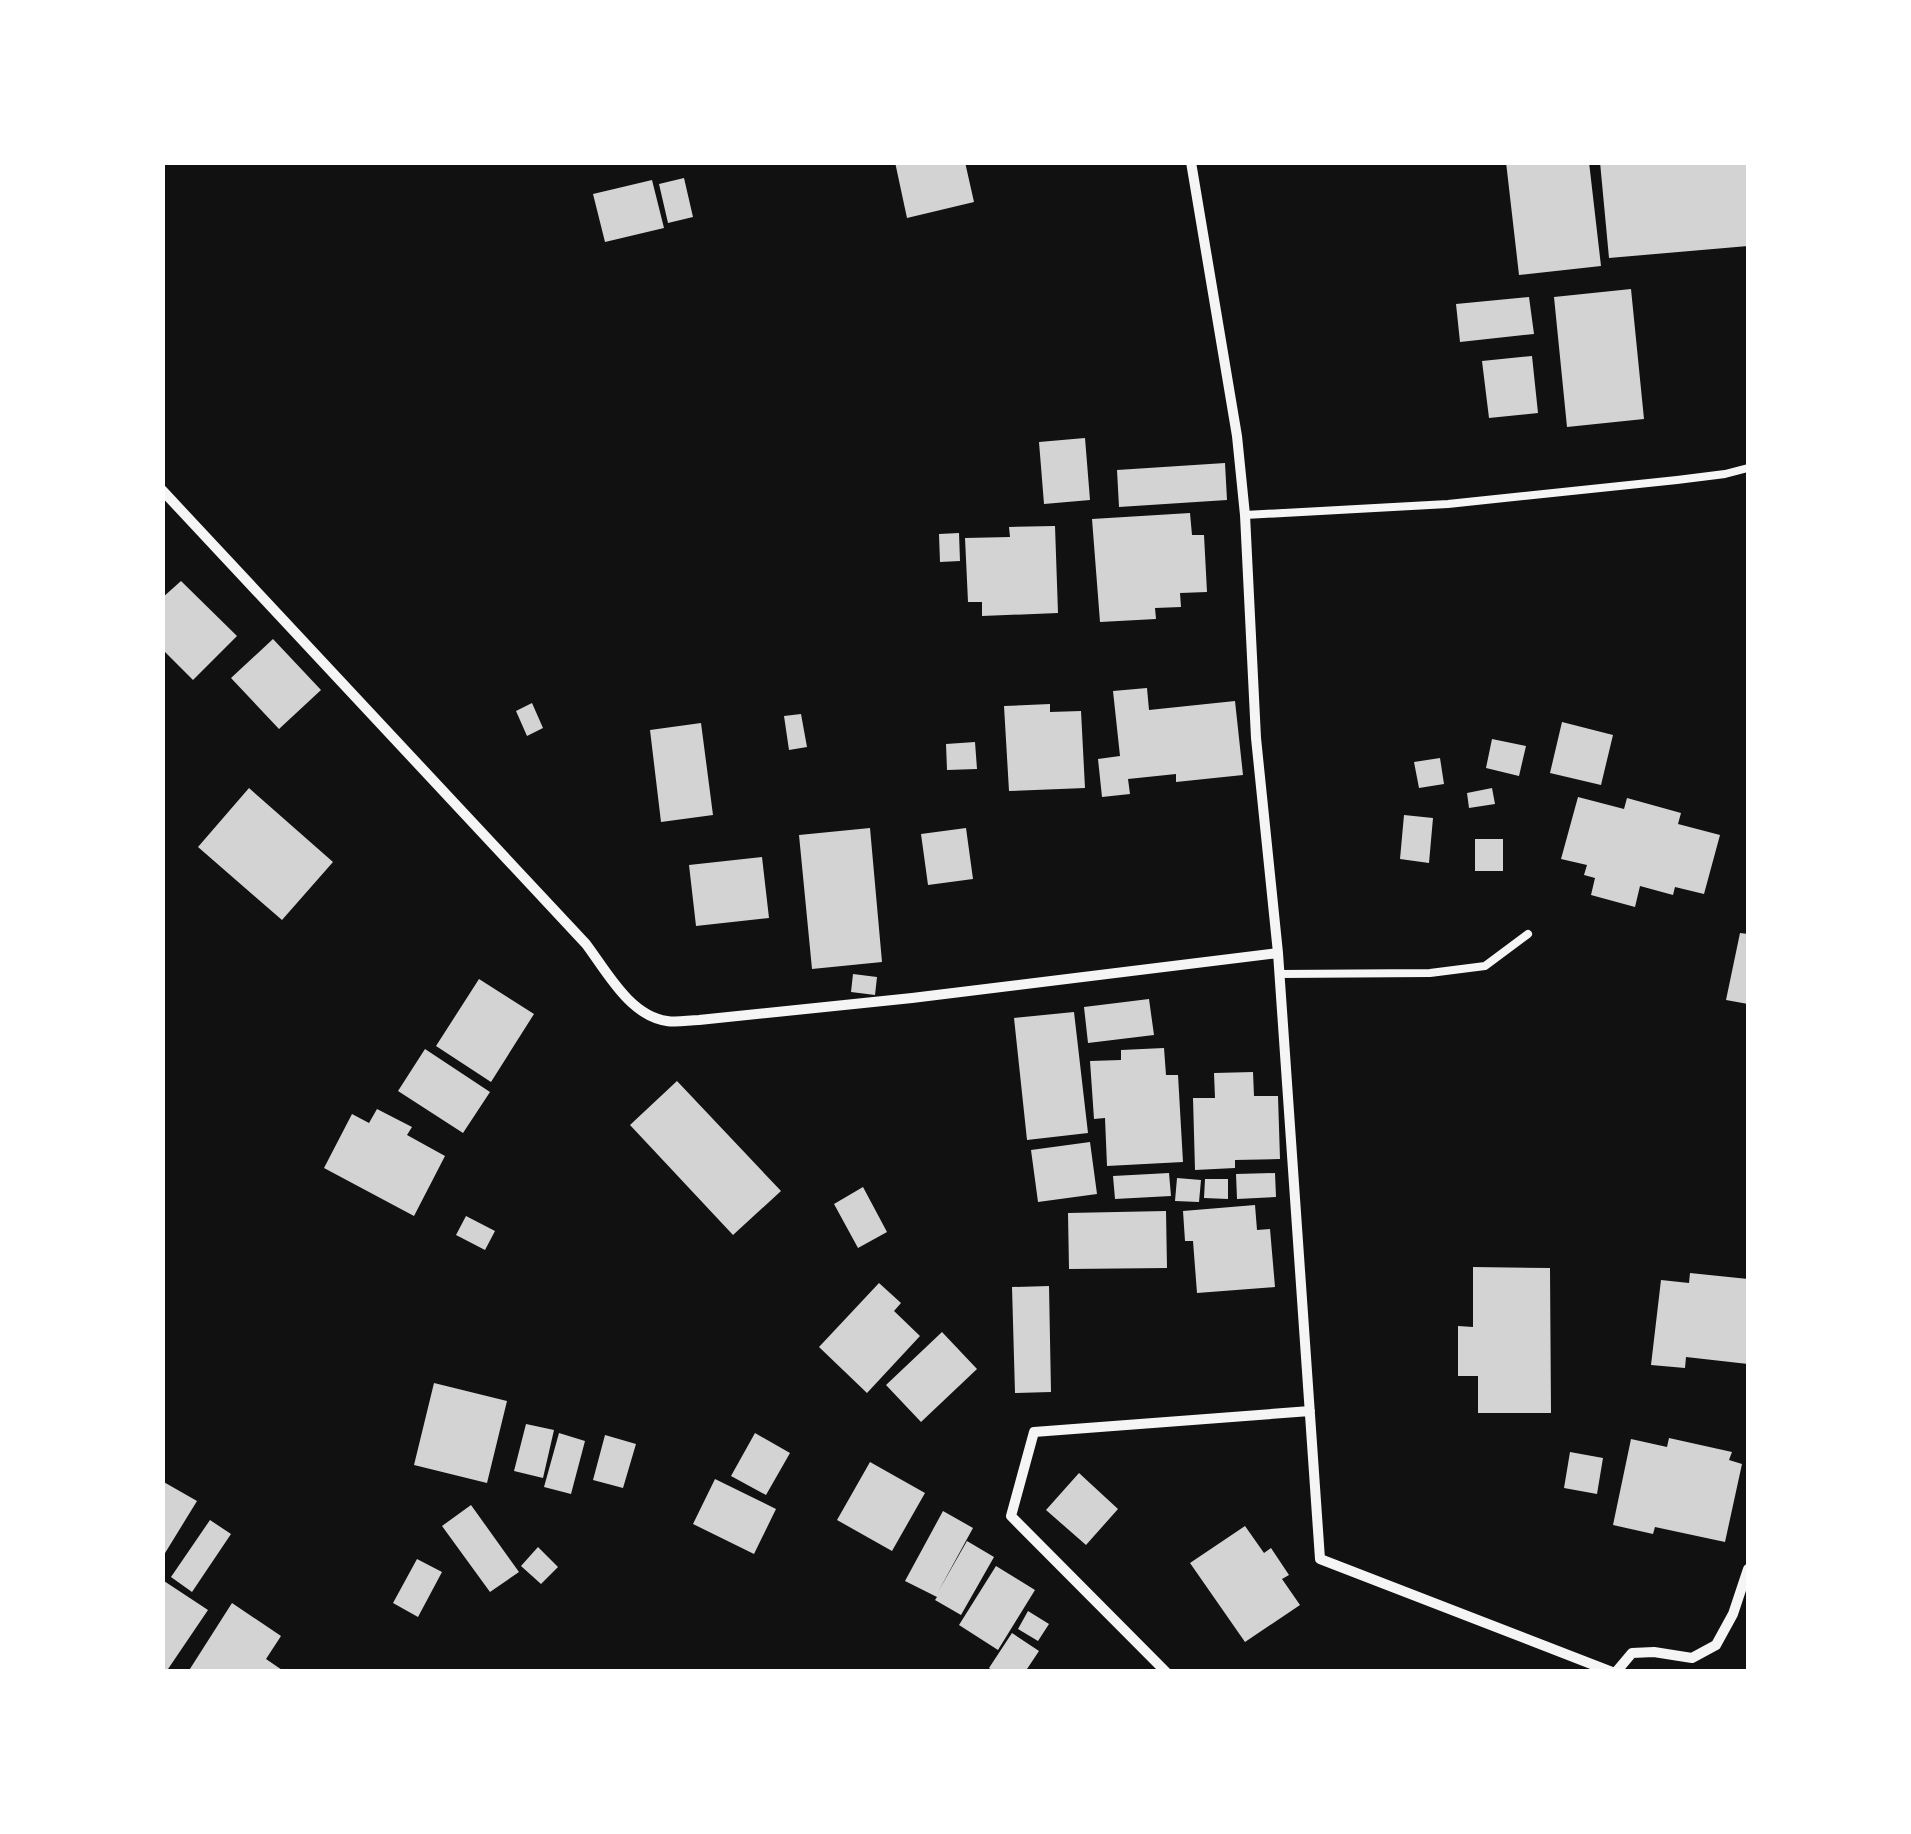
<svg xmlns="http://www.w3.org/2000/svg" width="1911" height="1834" font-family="'Fira Sans Condensed',sans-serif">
  <rect width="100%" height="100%" fill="#111"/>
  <!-- building -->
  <path fill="#d3d3d3" d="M 895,162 L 965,162 L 974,202 L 907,218 Z
    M 1506,162 L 1589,162 L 1601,266 L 1519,275 Z
    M 1600,162 L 1748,162 L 1748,246 L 1609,258 Z
    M 684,178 L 693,217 L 668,223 L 659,184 Z
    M 652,180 L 664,228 L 605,242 L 593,194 Z
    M 1631,289 L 1644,419 L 1567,427 L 1554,297 Z
    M 1529,297 L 1534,334 L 1460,342 L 1456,304 Z
    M 1532,356 L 1538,413 L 1489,418 L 1482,361 Z
    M 1085,438 L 1090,500 L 1044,504 L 1039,442 Z
    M 1225,463 L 1227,500 L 1119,507 L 1117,470 Z
    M 1190,513 L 1192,535 L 1204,535 L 1207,592 L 1180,593 L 1181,607 L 1155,608 L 1156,619 L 1100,622 L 1092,519 Z
    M 1055,526 L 1058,613 L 982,616 L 982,602 L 968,602 L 965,538 L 1010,537 L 1009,527 Z
    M 959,533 L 960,561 L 940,562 L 939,534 Z
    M 181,581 L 237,636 L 193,680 L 162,649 L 162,598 Z
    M 273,639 L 321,690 L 279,729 L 231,678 Z
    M 1147,688 L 1149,710 L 1235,701 L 1243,775 L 1176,782 L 1176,774 L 1128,779 L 1130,794 L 1102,797 L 1098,759 L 1120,756 L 1113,691 Z
    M 532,703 L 543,728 L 527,736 L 516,711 Z
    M 1050,704 L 1050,712 L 1081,711 L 1085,788 L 1009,791 L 1004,706 Z
    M 801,714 L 807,747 L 789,750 L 784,716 Z
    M 1562,722 L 1613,735 L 1601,785 L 1550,773 Z
    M 701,723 L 713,815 L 661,822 L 650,730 Z
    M 1492,739 L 1526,746 L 1519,776 L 1486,768 Z
    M 975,742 L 977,769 L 947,770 L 946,744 Z
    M 1440,758 L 1444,784 L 1419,788 L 1414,762 Z
    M 249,788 L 333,862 L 282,920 L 198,847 Z
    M 1492,788 L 1495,804 L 1469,808 L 1467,793 Z
    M 1578,797 L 1624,809 L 1627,798 L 1681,813 L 1678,824 L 1720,835 L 1704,894 L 1675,887 L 1673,895 L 1640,886 L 1635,907 L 1591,895 L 1595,878 L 1584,875 L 1587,865 L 1561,859 Z
    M 1404,815 L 1433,818 L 1429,863 L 1400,859 Z
    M 870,828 L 882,962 L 812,969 L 799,835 Z
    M 966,828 L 973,879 L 928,885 L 921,834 Z
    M 1475,839 L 1503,839 L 1503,871 L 1475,871 Z
    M 762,857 L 769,918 L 696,926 L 689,865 Z
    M 1740,933 L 1748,934 L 1748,1004 L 1726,1000 Z
    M 853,974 L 877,977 L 875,995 L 851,992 Z
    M 479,979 L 534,1014 L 491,1082 L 436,1046 Z
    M 1149,999 L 1154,1035 L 1088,1043 L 1084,1007 Z
    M 1074,1012 L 1088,1133 L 1027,1140 L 1014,1018 Z
    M 1164,1048 L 1166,1075 L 1178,1075 L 1183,1162 L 1107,1166 L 1105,1118 L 1094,1119 L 1090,1061 L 1121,1060 L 1121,1050 Z
    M 425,1049 L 490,1092 L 463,1133 L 398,1091 Z
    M 1253,1072 L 1254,1096 L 1278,1096 L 1280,1159 L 1235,1160 L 1235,1168 L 1195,1170 L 1193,1098 L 1215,1098 L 1214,1073 Z
    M 677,1081 L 781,1191 L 733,1235 L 630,1125 Z
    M 377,1109 L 412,1127 L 407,1135 L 445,1156 L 414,1216 L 324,1168 L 352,1114 L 369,1123 Z
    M 1090,1142 L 1097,1194 L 1038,1202 L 1031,1150 Z
    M 1169,1173 L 1171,1196 L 1115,1199 L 1113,1176 Z
    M 1275,1173 L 1276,1197 L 1237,1199 L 1236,1174 Z
    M 1177,1178 L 1201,1180 L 1199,1202 L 1175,1201 Z
    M 1205,1179 L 1228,1179 L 1228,1199 L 1204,1198 Z
    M 863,1187 L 887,1232 L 858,1248 L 834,1204 Z
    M 1255,1205 L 1257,1230 L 1270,1229 L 1275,1287 L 1197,1293 L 1193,1241 L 1185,1241 L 1183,1211 Z
    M 1166,1211 L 1167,1268 L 1069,1269 L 1068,1213 Z
    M 466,1216 L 495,1231 L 485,1250 L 456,1235 Z
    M 1473,1267 L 1550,1268 L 1551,1413 L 1478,1413 L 1478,1376 L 1458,1376 L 1458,1326 L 1473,1327 Z
    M 1690,1273 L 1748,1279 L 1748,1364 L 1686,1357 L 1685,1368 L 1651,1365 L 1661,1280 L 1689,1283 Z
    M 879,1283 L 901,1303 L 894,1311 L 920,1336 L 867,1393 L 819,1347 Z
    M 1049,1286 L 1051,1392 L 1015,1393 L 1012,1287 Z
    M 942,1332 L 977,1369 L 921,1422 L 886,1385 Z
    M 434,1383 L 507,1401 L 487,1483 L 414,1465 Z
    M 526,1424 L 554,1430 L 543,1478 L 514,1471 Z
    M 559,1433 L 585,1441 L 571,1494 L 544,1487 Z
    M 755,1433 L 790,1453 L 766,1495 L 731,1476 Z
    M 605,1435 L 636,1444 L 623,1488 L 593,1480 Z
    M 1669,1438 L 1732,1452 L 1729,1460 L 1742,1464 L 1725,1542 L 1655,1527 L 1653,1534 L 1613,1525 L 1631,1439 L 1667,1447 Z
    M 1570,1452 L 1603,1458 L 1597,1494 L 1564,1488 Z
    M 870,1462 L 925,1493 L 892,1551 L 837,1520 Z
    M 1079,1473 L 1118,1509 L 1086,1545 L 1046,1510 Z
    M 715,1479 L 776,1509 L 754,1554 L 693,1524 Z
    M 162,1481 L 197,1501 L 162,1558 Z
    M 471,1505 L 519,1572 L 490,1592 L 442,1526 Z
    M 943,1511 L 973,1528 L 938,1592 L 967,1541 L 994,1557 L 961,1615 L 935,1600 L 937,1597 L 905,1581 Z
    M 210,1520 L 231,1534 L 192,1592 L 171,1577 Z
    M 1245,1526 L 1264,1553 L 1271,1548 L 1289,1575 L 1282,1579 L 1300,1605 L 1245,1642 L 1190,1563 Z
    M 538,1547 L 558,1567 L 541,1584 L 521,1566 Z
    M 417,1559 L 442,1572 L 418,1617 L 393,1603 Z
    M 996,1566 L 1035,1590 L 998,1650 L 959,1625 Z
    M 164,1581 L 208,1610 L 166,1672 L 162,1672 L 162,1583 Z
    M 232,1603 L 281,1636 L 266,1659 L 285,1672 L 188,1672 Z
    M 1028,1611 L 1049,1624 L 1038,1641 L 1018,1629 Z
    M 1012,1633 L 1039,1651 L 1025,1672 L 994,1672 L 989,1668 Z"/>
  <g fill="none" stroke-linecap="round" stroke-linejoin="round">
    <!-- service -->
    <path stroke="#f5f5f5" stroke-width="8" d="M 1245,515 L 1448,504 L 1677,480 L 1725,474 L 1748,468
      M 1279,974 L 1430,973 L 1485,966 L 1528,934"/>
    <!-- minor -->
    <path stroke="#f5f5f5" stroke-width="10" d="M 1191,162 L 1237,436 L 1245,515 L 1256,738 L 1278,953 L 1320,1559 L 1612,1672
      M 162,490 L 586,944 C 607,972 630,1016 667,1021 C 677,1023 689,1020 699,1020 L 912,998 L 1278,953
      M 1166,1672 L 1011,1516 L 1034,1432 L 1310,1411
      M 1616,1672 L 1632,1653 L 1654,1652 L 1692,1658 L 1716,1645 L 1733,1614 L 1748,1569"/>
  </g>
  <!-- border -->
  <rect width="1911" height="1834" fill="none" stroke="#ffffff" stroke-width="330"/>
</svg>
